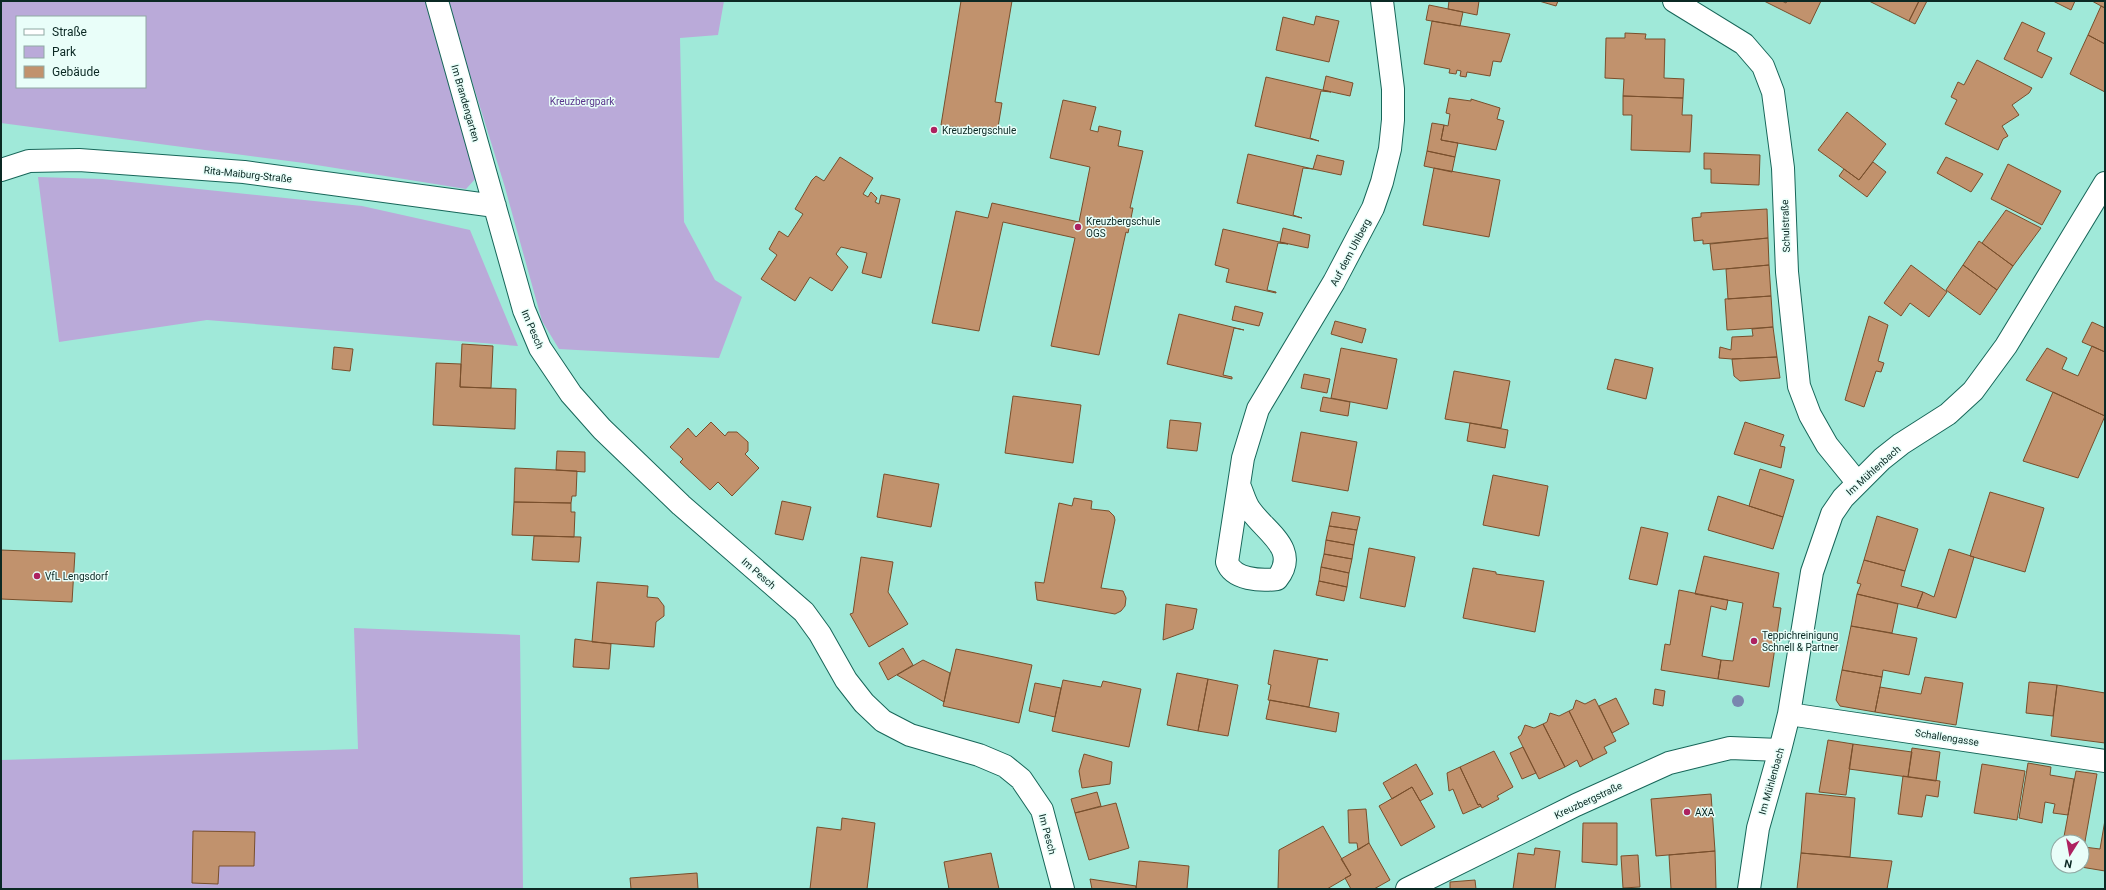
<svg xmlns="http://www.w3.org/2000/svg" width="2106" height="890" font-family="Roboto,sans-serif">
  <rect width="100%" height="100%" fill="#a0e9d9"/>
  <!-- green -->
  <path fill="#baaad9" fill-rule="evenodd" d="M 1,1 L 427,1 L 477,177 L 466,189 L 304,163 L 1,123 ZM 17,17 L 145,17 L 145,87 L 17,87 Z
    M 447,1 L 724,1 L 718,35 L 680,38 L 684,222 L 715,280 L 742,297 L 719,358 L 559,349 L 542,321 L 504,184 Z
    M 38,177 L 102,179 L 362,206 L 470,230 L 518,346 L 207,320 L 59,342 Z
    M 354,628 L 520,635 L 523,889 L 1,889 L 1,760 L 358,749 Z"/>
  <!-- building -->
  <path fill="#c1926d" stroke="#794f2c" d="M 961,1 L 1012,1 L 995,102 L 1002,103 L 997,133 L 941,125 Z
    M 1449,1 L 1479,1 L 1477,15 L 1448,9 Z
    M 1539,1 L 1558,1 L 1556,6 Z
    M 1764,1 L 1782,1 L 1786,3 L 1787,1 L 1821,1 L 1810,24 Z
    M 1869,1 L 1919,1 L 1909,21 Z
    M 1919,1 L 1927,1 L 1915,24 L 1909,21 Z
    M 2053,1 L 2075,1 L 2071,10 Z
    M 2092,1 L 2105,1 L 2105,8 L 2101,6 Z
    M 1429,5 L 1463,12 L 1460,26 L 1426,20 Z
    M 2101,6 L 2105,8 L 2105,44 L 2088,35 Z
    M 1316,16 L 1339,21 L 1329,62 L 1276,50 L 1283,17 L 1314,25 Z
    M 1432,21 L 1510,34 L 1501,62 L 1493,61 L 1490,76 L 1467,72 L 1466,77 L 1460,76 L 1461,71 L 1457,70 L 1456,74 L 1449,73 L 1450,69 L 1424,64 Z
    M 2022,22 L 2045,33 L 2037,51 L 2052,58 L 2042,78 L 2004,59 Z
    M 1625,33 L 1646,34 L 1645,39 L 1665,39 L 1664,78 L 1684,79 L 1683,98 L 1623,96 L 1624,79 L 1605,78 L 1606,38 L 1625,38 Z
    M 2088,35 L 2105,44 L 2105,92 L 2070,74 Z
    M 1977,60 L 2032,88 L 2029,93 L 2012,105 L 2019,115 L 2002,126 L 2008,136 L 2003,139 L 1998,150 L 1945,124 L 1957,100 L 1951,97 L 1958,82 L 1964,85 Z
    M 1326,76 L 1353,83 L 1350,96 L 1323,90 Z
    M 1266,77 L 1331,92 L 1321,91 L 1310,138 L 1319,141 L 1255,126 Z
    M 1623,96 L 1683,98 L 1682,115 L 1692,115 L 1690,152 L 1631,150 L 1632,115 L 1623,115 Z
    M 1449,98 L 1471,101 L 1471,99 L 1500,108 L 1497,119 L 1504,121 L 1496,150 L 1441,140 L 1444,125 L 1448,126 L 1450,114 L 1446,113 Z
    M 1063,100 L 1096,107 L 1090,130 L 1098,132 L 1099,126 L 1121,131 L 1118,146 L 1143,151 L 1130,208 L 1133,208 L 1128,233 L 1126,232 L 1099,355 L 1051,346 L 1075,238 L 1003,222 L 979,331 L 932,323 L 956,211 L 988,218 L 992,203 L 1079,222 L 1090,167 L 1050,158 Z
    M 1847,112 L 1886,144 L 1859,180 L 1818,150 Z
    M 1432,123 L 1444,125 L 1441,140 L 1458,143 L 1455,157 L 1427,151 Z
    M 1427,151 L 1455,157 L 1452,172 L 1424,166 Z
    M 1704,153 L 1760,155 L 1759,185 L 1711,183 L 1711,169 L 1704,169 Z
    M 1248,154 L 1313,169 L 1303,168 L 1293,215 L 1302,218 L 1237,203 Z
    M 1317,155 L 1344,161 L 1341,175 L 1313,169 Z
    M 840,157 L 873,178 L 863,194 L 868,197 L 871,192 L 877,198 L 875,202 L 879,204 L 881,195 L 900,199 L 881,278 L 862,273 L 867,253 L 841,247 L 836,254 L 848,267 L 832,291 L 810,277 L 795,301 L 761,279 L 777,255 L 769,249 L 779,231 L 788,237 L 803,214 L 795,209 L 812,180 L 816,176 L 824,181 Z
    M 1946,157 L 1983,174 L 1971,192 L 1937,173 Z
    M 1873,162 L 1886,172 L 1867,197 L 1839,176 L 1844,169 L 1859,180 Z
    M 2008,164 L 2061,191 L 2042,225 L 1991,199 Z
    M 1434,168 L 1500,180 L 1489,237 L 1423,225 Z
    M 1767,209 L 1768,238 L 1703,244 L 1703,240 L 1694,241 L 1692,218 L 1701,217 L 1701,213 Z
    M 2006,210 L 2041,228 L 2013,266 L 1982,243 Z
    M 1283,228 L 1310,235 L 1308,248 L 1280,242 Z
    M 1223,229 L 1288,244 L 1278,243 L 1267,290 L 1276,292 L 1276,293 L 1226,282 L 1229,269 L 1215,265 Z
    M 1768,238 L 1769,265 L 1713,270 L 1710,244 Z
    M 1979,241 L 2013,266 L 1997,290 L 1963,265 Z
    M 1769,265 L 1771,296 L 1728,299 L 1726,269 Z
    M 1911,265 L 1947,292 L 1929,317 L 1910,303 L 1901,316 L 1884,303 Z
    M 1963,265 L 1997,290 L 1980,315 L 1946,290 Z
    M 1771,296 L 1773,327 L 1727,330 L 1725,299 Z
    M 1235,306 L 1263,313 L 1259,326 L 1232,320 Z
    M 1179,314 L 1244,330 L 1234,328 L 1223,375 L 1232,377 L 1232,379 L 1167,364 Z
    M 1869,316 L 1888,325 L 1878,361 L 1884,363 L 1881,372 L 1876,371 L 1864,407 L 1845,400 Z
    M 1335,321 L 1366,329 L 1362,343 L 1331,334 Z
    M 2092,322 L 2105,328 L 2105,352 L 2082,342 Z
    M 1773,327 L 1777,357 L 1732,359 L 1719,358 L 1720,347 L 1731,350 L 1732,337 L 1753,336 L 1752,329 Z
    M 462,344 L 493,346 L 491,388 L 460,387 Z
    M 2092,346 L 2105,352 L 2105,416 L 2026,380 L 2047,348 L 2067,358 L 2062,369 L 2078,376 Z
    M 334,347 L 353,349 L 350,371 L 332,369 Z
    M 1341,348 L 1397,359 L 1387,409 L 1331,398 Z
    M 1777,357 L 1780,378 L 1740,381 L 1734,376 L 1732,359 Z
    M 1615,359 L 1653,368 L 1646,399 L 1607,389 Z
    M 436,363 L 461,364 L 460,387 L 516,389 L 515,429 L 433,425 Z
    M 1454,371 L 1510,381 L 1501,428 L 1445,419 Z
    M 1304,374 L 1330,379 L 1327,393 L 1301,388 Z
    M 2053,392 L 2105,416 L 2078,478 L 2023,461 Z
    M 1013,396 L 1081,405 L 1073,463 L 1005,453 Z
    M 1323,397 L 1350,402 L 1348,416 L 1320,411 Z
    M 1170,420 L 1201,423 L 1197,451 L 1167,448 Z
    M 711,422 L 725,436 L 728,432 L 737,432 L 748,442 L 748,451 L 745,454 L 759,468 L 732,496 L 718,482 L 710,490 L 680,462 L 683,459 L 670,447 L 688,428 L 696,437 Z
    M 1745,422 L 1784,435 L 1780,446 L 1785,447 L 1781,468 L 1734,454 Z
    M 1470,423 L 1508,430 L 1505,448 L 1467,441 Z
    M 1301,432 L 1357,442 L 1348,491 L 1292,481 Z
    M 557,451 L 585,452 L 585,472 L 556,470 Z
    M 515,468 L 577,471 L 576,496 L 572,496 L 571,503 L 514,502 Z
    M 1760,469 L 1794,480 L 1783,517 L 1749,506 Z
    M 884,474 L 939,484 L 931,527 L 877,517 Z
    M 1493,475 L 1548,486 L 1539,536 L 1483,525 Z
    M 1990,492 L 2044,508 L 2025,572 L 1970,556 Z
    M 1718,496 L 1783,517 L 1773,549 L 1708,530 Z
    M 1074,498 L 1092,501 L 1091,509 L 1109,511 L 1114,516 L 1115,520 L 1101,588 L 1123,591 L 1126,598 L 1125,606 L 1121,611 L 1115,614 L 1037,600 L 1035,582 L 1044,583 L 1059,503 L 1072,506 Z
    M 782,501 L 811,507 L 803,540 L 775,534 Z
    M 514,502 L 571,503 L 571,512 L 575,512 L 574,537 L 512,535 Z
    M 1332,512 L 1360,517 L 1357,530 L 1329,526 Z
    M 1877,516 L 1918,529 L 1905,571 L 1864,560 Z
    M 1329,526 L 1357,530 L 1354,545 L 1326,540 Z
    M 1641,527 L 1668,533 L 1657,585 L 1629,579 Z
    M 534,536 L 581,537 L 579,562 L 532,560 Z
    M 1326,540 L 1354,545 L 1352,559 L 1324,554 Z
    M 1369,548 L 1415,557 L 1405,607 L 1360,598 Z
    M 1949,549 L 1974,557 L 1956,618 L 1917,608 L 1923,592 L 1934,597 Z
    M 1,550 L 75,553 L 72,602 L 1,599 Z
    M 1324,554 L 1352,559 L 1349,573 L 1321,567 Z
    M 1704,556 L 1779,573 L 1773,607 L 1781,608 L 1769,687 L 1718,679 L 1721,660 L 1733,661 L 1743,603 L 1695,594 Z
    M 861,557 L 893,562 L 888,592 L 908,624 L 869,647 L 850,614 L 853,613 Z
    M 1864,560 L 1905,571 L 1901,586 L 1923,592 L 1917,608 L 1857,594 L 1861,584 L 1857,583 Z
    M 1321,567 L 1349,573 L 1347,587 L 1319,581 Z
    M 1473,568 L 1496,572 L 1496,574 L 1544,581 L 1535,632 L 1463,618 Z
    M 1319,581 L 1347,587 L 1344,601 L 1316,595 Z
    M 597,582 L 648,586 L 647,597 L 658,598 L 664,606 L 664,616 L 656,622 L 654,647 L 592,642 Z
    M 1679,590 L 1728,600 L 1726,610 L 1711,606 L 1702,656 L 1721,660 L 1718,679 L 1661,670 L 1665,644 L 1670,645 Z
    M 1857,594 L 1898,604 L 1892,633 L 1851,626 Z
    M 1166,604 L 1197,609 L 1193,629 L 1163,640 Z
    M 1851,626 L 1917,638 L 1909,675 L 1883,670 L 1882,677 L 1842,670 Z
    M 575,639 L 611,644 L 609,669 L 573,667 Z
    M 903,648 L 913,665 L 888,680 L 879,663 Z
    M 956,649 L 1032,665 L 1019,723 L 943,706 Z
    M 1274,650 L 1328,660 L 1318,659 L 1309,707 L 1268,700 L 1271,685 L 1268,684 Z
    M 923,660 L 950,673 L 944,702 L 897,675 Z
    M 1842,670 L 1882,677 L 1875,712 L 1840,706 L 1836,700 Z
    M 1177,673 L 1208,679 L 1198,731 L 1167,725 Z
    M 1925,677 L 1963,683 L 1956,725 L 1875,712 L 1880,687 L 1921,694 Z
    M 1208,679 L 1238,685 L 1228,736 L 1198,731 Z
    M 1063,680 L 1101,687 L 1103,681 L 1141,689 L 1129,747 L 1052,731 Z
    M 2029,682 L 2057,685 L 2053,716 L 2026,713 Z
    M 1035,683 L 1061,688 L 1055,717 L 1029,711 Z
    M 2057,685 L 2105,693 L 2105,743 L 2051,736 Z
    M 1655,689 L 1665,691 L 1663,706 L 1653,704 Z
    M 1616,698 L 1629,724 L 1612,733 L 1599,706 Z
    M 1595,699 L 1616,741 L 1604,747 L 1607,753 L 1593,760 L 1569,711 L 1573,709 L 1576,700 L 1585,704 Z
    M 1270,700 L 1339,713 L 1336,732 L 1266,719 Z
    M 1569,711 L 1593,760 L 1580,767 L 1577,760 L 1565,767 L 1543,724 L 1547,722 L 1550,713 L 1559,716 Z
    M 1543,724 L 1565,767 L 1539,779 L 1518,737 L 1521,735 L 1525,725 L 1534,728 Z
    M 1828,740 L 1853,744 L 1846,795 L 1819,792 Z
    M 1853,744 L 1912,752 L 1908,777 L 1849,769 Z
    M 1523,747 L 1536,773 L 1522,779 L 1510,753 Z
    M 1912,748 L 1940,752 L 1936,781 L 1908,777 Z
    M 1494,751 L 1513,787 L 1497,796 L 1499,799 L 1482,808 L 1480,804 L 1478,805 L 1460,767 Z
    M 1084,754 L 1112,762 L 1110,784 L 1082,788 L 1079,771 Z
    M 2028,763 L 2051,767 L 2050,775 L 2074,779 L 2068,815 L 2053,813 L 2055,804 L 2045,802 L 2042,823 L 2019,818 Z
    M 1416,764 L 1433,794 L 1420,801 L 1412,787 L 1392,799 L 1383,783 Z
    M 1982,764 L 2025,771 L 2017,820 L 1974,813 Z
    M 1460,767 L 1478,805 L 1480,804 L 1481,806 L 1463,814 L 1453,789 L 1449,791 L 1447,773 Z
    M 2076,771 L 2097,774 L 2084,847 L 2082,846 L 2082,842 L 2063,842 Z
    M 1903,776 L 1940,781 L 1938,797 L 1926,795 L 1922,817 L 1898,814 Z
    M 1412,787 L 1435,827 L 1401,846 L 1379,806 Z
    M 1097,792 L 1101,806 L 1075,813 L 1071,799 Z
    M 1806,793 L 1855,798 L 1850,857 L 1801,853 Z
    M 1711,794 L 1715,851 L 1656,856 L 1651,799 Z
    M 1116,803 L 1129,848 L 1089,860 L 1075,813 Z
    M 1366,809 L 1369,843 L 1358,850 L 1357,843 L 1349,843 L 1348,810 Z
    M 842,818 L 875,823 L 867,889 L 810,889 L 817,827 L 841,830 Z
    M 2105,820 L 2105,871 L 2081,867 L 2084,847 L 2100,849 Z
    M 1583,823 L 1617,823 L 1617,865 L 1582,862 Z
    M 1323,826 L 1351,875 L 1327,889 L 1278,889 L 1279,850 Z
    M 193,831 L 255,832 L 254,866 L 219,866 L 218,884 L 192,883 Z
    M 1369,843 L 1390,880 L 1374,889 L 1351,889 L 1345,878 L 1351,875 L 1341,859 Z
    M 1535,848 L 1560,851 L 1555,889 L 1513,889 L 1518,853 L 1534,855 Z
    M 1715,851 L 1716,889 L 1671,889 L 1669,855 Z
    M 991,853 L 999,889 L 949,889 L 944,862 Z
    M 1801,853 L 1892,861 L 1887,889 L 1797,889 Z
    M 1638,855 L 1640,887 L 1623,888 L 1621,856 Z
    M 1139,861 L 1189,866 L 1187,889 L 1136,889 Z
    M 697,873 L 698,889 L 631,889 L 630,878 Z
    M 1090,879 L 1136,886 L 1136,889 L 1092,889 Z
    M 1475,880 L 1476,889 L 1450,889 L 1450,882 Z"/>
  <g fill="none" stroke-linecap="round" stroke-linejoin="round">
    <defs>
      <path id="minor" d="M 437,1 L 524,310 L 540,348 L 571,394 L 602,429 L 681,505 L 804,612 L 820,634 L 846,680 L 864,703 L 883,721 L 910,735 L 979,755 L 1005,766 L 1021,779 L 1042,810 L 1063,889
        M 1674,1 L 1744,44 L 1763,66 L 1773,92 L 1783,168 L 1787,272 L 1799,386 L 1810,415 L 1827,445 L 1857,482
        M 1,170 L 29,161 L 79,160 L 244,172 L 495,206
        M 1239,485 C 1243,493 1245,504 1251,511 C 1267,533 1300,550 1277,579 C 1261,581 1233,580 1227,562 L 1243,458 L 1258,409 L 1334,282 L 1373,208 L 1382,182 L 1390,149 L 1393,120 L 1393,89 L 1382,1
        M 1789,714 L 2105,761
        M 1407,889 L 1576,805 L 1669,763 L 1730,748 L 1780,750
        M 1749,889 L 1758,828 L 1780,750 L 1789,714 L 1812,572 L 1832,514 L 1843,498 L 1882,459 L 1901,444 L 1948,414 L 1973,391 L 2006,346 L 2105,183"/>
    </defs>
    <!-- minor casing -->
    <use href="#minor" stroke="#176659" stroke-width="24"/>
    <!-- minor -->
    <use href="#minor" stroke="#fff" stroke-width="22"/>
  </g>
  <!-- trees -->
  <circle fill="#7986af" cx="1738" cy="701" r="6"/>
  <!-- markers -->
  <g fill="#ad2260" stroke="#e9fef9" stroke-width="1.5">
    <circle cx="934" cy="130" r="4"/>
    <circle cx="1078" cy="227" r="4"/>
    <circle cx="37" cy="576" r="4"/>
    <circle cx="1754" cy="641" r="4"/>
    <circle cx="1687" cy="812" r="4"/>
  </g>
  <g text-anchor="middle" stroke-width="3" stroke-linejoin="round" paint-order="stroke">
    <!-- park labels -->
    <g font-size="10" fill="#59358c" stroke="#e9fef9">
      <text x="582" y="105">Kreuzbergpark</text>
    </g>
    <!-- street labels -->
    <g font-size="10" fill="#0b2924" stroke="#e9fef9">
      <text transform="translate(466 103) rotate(74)" y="4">Im Brandengarten</text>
      <text transform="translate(248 174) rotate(6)" y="4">Rita-Maiburg-Straße</text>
      <text transform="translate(1785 226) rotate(-92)" y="4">Schulstraße</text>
      <text transform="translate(1350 252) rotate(-62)" y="4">Auf dem Uhlberg</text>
      <text transform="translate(533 329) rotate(67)" y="4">Im Pesch</text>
      <text transform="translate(1873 470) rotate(-42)" y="4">Im Mühlenbach</text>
      <text transform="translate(759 573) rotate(41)" y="4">Im Pesch</text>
      <text transform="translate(1947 737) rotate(9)" y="4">Schallengasse</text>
      <text transform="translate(1771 781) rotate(-74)" y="4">Im Mühlenbach</text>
      <text transform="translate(1588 800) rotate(-25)" y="4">Kreuzbergstraße</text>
      <text transform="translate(1048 834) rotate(75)" y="4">Im Pesch</text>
    </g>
    <!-- poi labels -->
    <g font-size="10" fill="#0b2924" stroke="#e9fef9" text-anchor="start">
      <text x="942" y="134">Kreuzbergschule</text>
      <text x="1086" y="225">Kreuzbergschule<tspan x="1086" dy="12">OGS</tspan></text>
      <text x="45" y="580">VfL Lengsdorf</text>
      <text x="1762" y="639">Teppichreinigung<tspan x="1762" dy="12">Schnell &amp; Partner</tspan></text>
      <text x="1695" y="816">AXA</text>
    </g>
  </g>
  <!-- border -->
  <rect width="2106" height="890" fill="none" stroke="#0b2924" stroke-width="4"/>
  <!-- legend -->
  <rect x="16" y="16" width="130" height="72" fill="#e9fef9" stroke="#90a9a4"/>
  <rect x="24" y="29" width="20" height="6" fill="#ffffff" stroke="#90a9a4"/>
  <text x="52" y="36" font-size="12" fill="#0b2924">Straße</text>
  <rect x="24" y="46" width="20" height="12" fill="#baaad9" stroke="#90a9a4"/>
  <text x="52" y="56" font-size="12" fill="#0b2924">Park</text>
  <rect x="24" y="66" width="20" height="12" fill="#c1926d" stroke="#90a9a4"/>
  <text x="52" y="76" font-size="12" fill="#0b2924">Gebäude</text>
  <!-- north arrow -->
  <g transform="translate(2070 854) rotate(191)"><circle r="19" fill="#e9fef9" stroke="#90a9a4"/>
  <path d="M0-3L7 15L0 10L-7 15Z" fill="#ad2260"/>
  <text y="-6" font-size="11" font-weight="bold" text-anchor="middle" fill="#0b2924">N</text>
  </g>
</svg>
